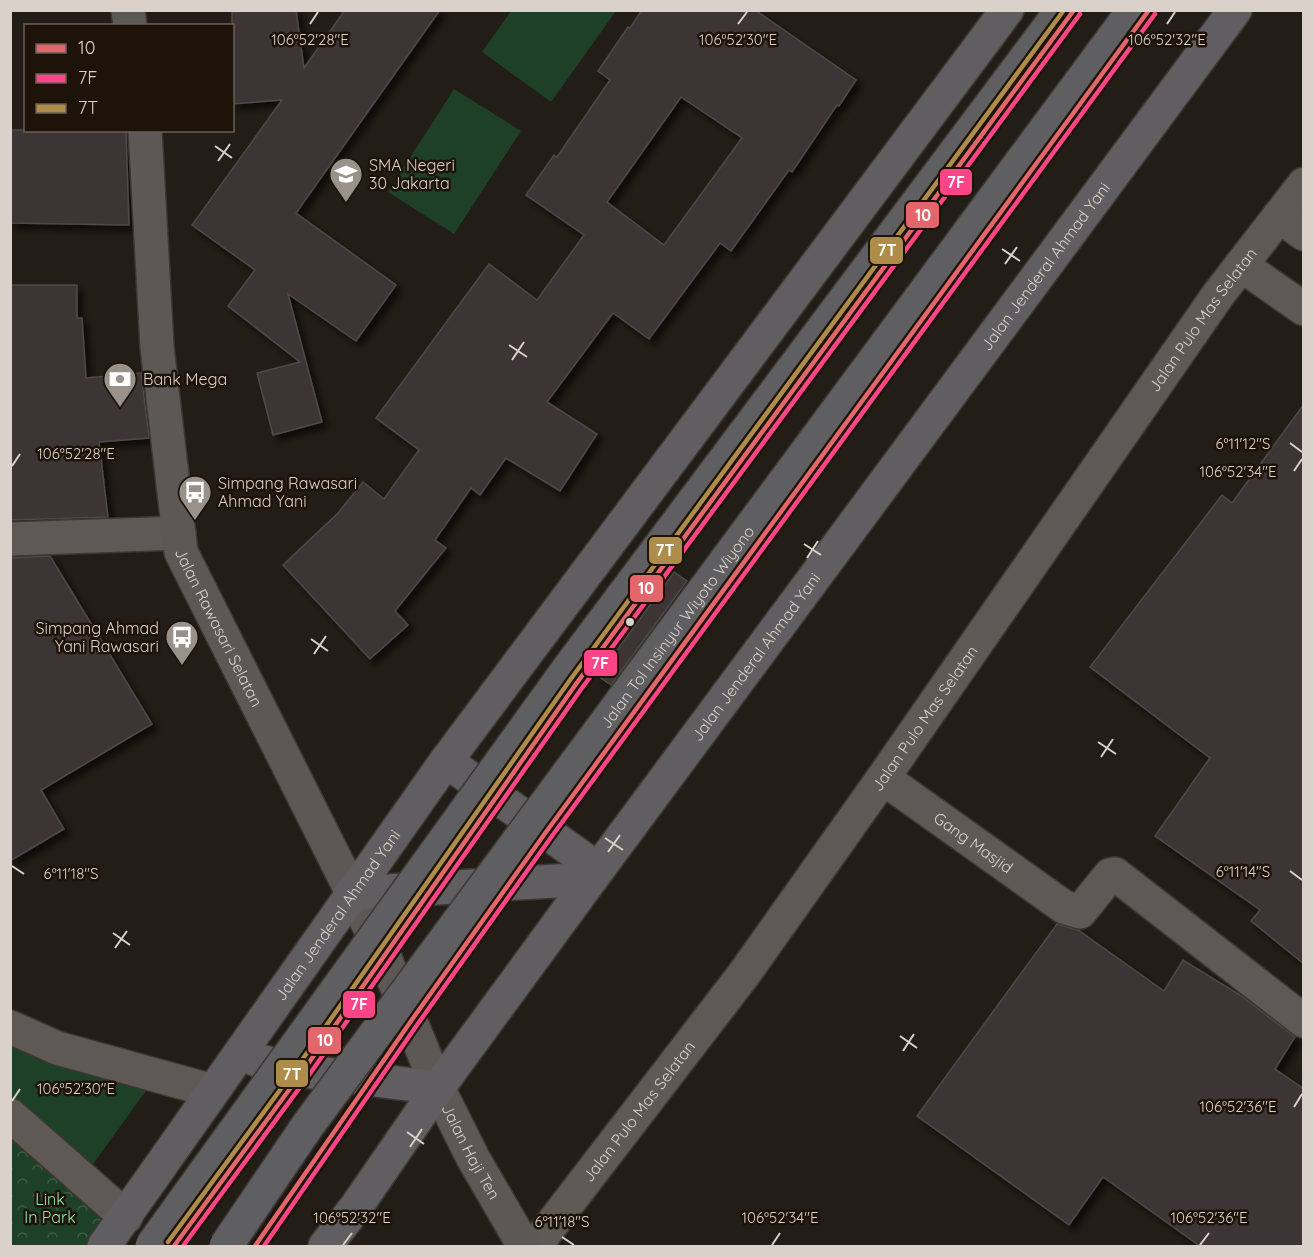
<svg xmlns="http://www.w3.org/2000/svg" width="1314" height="1257" font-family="Quicksand,sans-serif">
  <defs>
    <pattern id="forest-crowns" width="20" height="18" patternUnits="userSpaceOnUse" patternTransform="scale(1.5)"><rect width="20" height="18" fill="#1d4027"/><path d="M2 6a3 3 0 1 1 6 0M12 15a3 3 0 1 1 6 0" fill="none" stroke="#3d5b45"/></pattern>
    <filter id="shadow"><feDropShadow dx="5.5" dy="5.5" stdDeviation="3" flood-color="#0009"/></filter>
  </defs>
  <rect width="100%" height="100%" fill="#231d17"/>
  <!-- grass -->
  <path fill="#1d4027" d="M 511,11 L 511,10 L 616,11 L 551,102 L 482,52 Z
    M 454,89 L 521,131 L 454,234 L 388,192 Z
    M 10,1040 L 148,1088 L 91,1167 L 11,1098 Z"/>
  <!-- forest -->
  <path fill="url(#forest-crowns)" d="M 10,1134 L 126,1217 L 104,1246 L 11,1246 Z"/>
  <!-- building -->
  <path fill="#3c3635" stroke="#4e4948" stroke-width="1.5" fill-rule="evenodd" filter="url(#shadow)" d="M 260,10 L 296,10 L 304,68 L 345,10 L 440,10 L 296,213 L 396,285 L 356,341 L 288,294 L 322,422 L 273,435 L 257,373 L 300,362 L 228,306 L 255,270 L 192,225 L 282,100 L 232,104 L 232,12 Z
    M 642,10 L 755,10 L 856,80 L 839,106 L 837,105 L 792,172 L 789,170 L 731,251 L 720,243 L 649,339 L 613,313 L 547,402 L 597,434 L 560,491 L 506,458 L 480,495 L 471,488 L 435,540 L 446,548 L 395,611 L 408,625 L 370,659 L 283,565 L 338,513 L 363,482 L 384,499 L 419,450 L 376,418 L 489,264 L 537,300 L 584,235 L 526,195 L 554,155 L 557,157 L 610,80 L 598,71 L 628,27 L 630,28 ZM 681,97 L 742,138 L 664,245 L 607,202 Z
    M 10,130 L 126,130 L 129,225 L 10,223 Z
    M 10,285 L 77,285 L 77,318 L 82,318 L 86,378 L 141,373 L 149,438 L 99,442 L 108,517 L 10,520 Z
    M 1304,404 L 1304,964 L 1251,921 L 1260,910 L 1155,836 L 1210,758 L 1090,667 L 1222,495 L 1232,503 Z
    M 50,556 L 152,724 L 41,790 L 64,829 L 10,861 L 10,558 Z
    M 674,572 L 687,581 L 611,685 L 598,676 Z
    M 1057,924 L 1078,930 L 1164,991 L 1183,960 L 1240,995 L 1295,1037 L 1275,1069 L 1304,1089 L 1304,1246 L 1200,1246 L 1103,1177 L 1069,1225 L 917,1116 Z"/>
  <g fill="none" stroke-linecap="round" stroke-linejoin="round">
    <defs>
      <g id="minor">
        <path d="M 1279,216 L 1304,234"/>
        <path d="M 1241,265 L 1304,309"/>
        <path d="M 10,539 L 179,533"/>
        <path id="s1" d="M 883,778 L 1064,907 L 1080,912 L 1110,875 L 1115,874 L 1304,1021"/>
        <path d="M 10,1027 L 57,1048 L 213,1091"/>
        <path d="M 10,1115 L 126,1217"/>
      </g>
      <g id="tertiary">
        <path id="s2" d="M 535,1246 L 744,974 L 883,778 L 1218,295 L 1304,184"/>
      </g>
      <g id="secondary">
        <path d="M 128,10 L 130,26"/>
        <path id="s3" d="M 145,130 L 157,347 L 181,552 L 384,956 L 438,1088 L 473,1158 L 524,1246"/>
      </g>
      <g id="trunk">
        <path d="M 446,761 L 598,869"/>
        <path d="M 351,893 L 591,879"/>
        <path d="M 256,1060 L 303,1071 L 438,1088"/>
        <path id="s4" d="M 104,1246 L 446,761 L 1007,10"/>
        <path id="s5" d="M 325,1246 L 356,1207 L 438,1088 L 591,879 L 1235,10"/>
      </g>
    </defs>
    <!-- minor casing -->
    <use href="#minor" stroke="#3d3734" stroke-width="36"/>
    <!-- tertiary casing -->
    <use href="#tertiary" stroke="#3d3734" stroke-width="36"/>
    <!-- secondary casing -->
    <use href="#secondary" stroke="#3d3734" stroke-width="36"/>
    <!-- trunk casing -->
    <use href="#trunk" stroke="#3d3734" stroke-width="36"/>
    <!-- minor -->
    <use href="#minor" stroke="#5e5954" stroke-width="33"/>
    <!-- tertiary -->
    <use href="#tertiary" stroke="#5e5954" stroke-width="33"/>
    <!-- secondary -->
    <use href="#secondary" stroke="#5b5856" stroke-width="33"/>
    <!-- trunk -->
    <use href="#trunk" stroke="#605e60" stroke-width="33"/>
    <defs>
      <g id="motorway-bridge">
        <path d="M 152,1246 L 569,668 L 1062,10"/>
        <path id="s6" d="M 226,1246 L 308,1125 L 1134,10"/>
      </g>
    </defs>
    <!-- motorway-bridge casing -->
    <use href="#motorway-bridge" stroke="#3d3734" stroke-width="36" stroke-linecap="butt"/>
    <!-- motorway-bridge -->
    <use href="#motorway-bridge" stroke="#5f5e61" stroke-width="33"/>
    <defs>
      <path id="bus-1" d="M 174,1246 L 303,1071 L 576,684 L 1074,10
        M 255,1246 L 411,1021 L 546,832 L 1149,10"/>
      <path id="bus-2" d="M 183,1246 L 309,1075 L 582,688 L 1080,14
        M 264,1246 L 417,1025 L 552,836 L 1155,14"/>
      <path id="bus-3" d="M 168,1242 L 297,1067 L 570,680 L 1064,10"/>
    </defs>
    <!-- bus-1 casing -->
    <use href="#bus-1" stroke="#1e1309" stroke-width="9"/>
    <!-- bus-2 casing -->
    <use href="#bus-2" stroke="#1e1309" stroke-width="9"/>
    <!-- bus-3 casing -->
    <use href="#bus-3" stroke="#1e1309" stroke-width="9"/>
    <!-- bus-1 -->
    <use href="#bus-1" stroke="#e3666c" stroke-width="4.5"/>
    <!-- bus-2 -->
    <use href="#bus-2" stroke="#fc4486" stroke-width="4.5"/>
    <!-- bus-3 -->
    <use href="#bus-3" stroke="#ae8d4a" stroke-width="4.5"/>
  </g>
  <!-- ticks -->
  <path fill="none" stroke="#d9d1ca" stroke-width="2" d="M 310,24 L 318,12M 738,24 L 747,12M 1167,24 L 1175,12M 215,146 L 232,158M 218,161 L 230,144M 1002,249 L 1020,261M 1005,264 L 1017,247M 509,345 L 527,357M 512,360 L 524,342M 1290,443 L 1302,452M 12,466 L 20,454M 1294,471 L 1302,459M 804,544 L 821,555M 807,558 L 818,541M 311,639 L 328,651M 314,654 L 326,636M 1098,742 L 1116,754M 1101,757 L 1113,739M 605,838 L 623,850M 608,852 L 620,835M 12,866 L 24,874M 1290,871 L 1302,880M 113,933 L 130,945M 115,948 L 127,931M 900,1036 L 917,1048M 903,1051 L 914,1034M 12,1101 L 20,1089M 1294,1107 L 1302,1094M 407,1132 L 424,1144M 410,1147 L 422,1129M 562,1237 L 574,1245M 343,1245 L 352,1233M 772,1245 L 780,1233M 1200,1245 L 1209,1233"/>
  <!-- icons -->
  <defs>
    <symbol id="school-pin" viewBox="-11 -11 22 30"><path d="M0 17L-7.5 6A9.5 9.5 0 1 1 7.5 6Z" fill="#99928b" stroke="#1e1309"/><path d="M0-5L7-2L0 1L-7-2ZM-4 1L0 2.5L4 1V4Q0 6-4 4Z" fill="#fff"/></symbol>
    <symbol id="bank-pin" viewBox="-11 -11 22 30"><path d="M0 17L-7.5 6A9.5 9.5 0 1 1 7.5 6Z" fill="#99928b" stroke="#1e1309"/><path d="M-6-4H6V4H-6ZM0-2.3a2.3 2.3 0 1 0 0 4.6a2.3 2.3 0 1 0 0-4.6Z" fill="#fff"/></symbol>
    <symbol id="bus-pin" viewBox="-11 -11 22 30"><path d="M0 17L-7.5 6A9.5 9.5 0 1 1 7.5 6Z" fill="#99928b" stroke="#1e1309"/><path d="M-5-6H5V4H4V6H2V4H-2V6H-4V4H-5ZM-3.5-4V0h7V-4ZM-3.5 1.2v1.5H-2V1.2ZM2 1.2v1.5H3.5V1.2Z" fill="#fff"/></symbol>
  </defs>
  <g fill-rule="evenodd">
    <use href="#school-pin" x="327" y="155" width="38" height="52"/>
    <use href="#bank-pin" x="101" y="360" width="38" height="52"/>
    <use href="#bus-pin" x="176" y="473" width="38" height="52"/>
    <use href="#bus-pin" x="163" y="618" width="38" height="52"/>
  </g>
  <!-- markers -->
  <circle fill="#d9d1ca" stroke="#1e1309" stroke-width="2" cx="630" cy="622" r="5"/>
  <g text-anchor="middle" stroke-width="5" stroke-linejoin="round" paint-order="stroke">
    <!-- poi labels -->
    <g font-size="16" fill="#d9d1ca" stroke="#1e1309" text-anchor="start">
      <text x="369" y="171">SMA Negeri<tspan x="369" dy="18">30 Jakarta</tspan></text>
      <text x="143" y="385">Bank Mega</text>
      <text x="218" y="489">Simpang Rawasari<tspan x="218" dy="18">Ahmad Yani</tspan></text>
      <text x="159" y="634" text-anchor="end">Simpang Ahmad<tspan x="159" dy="18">Yani Rawasari</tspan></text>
    </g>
    <!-- street labels -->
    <g font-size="16" fill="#d9d1ca" stroke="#1e1309">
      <text dy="6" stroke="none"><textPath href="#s5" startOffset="1216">Jalan Jenderal Ahmad Yani</textPath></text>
      <text dy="6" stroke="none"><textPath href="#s2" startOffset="1142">Jalan Pulo Mas Selatan</textPath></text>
      <text dy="6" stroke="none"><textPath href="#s6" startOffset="766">Jalan Tol Insinyur Wiyoto Wiyono</textPath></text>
      <text dy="6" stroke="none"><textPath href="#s3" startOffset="508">Jalan Rawasari Selatan</textPath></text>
      <text dy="6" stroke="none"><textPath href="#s5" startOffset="730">Jalan Jenderal Ahmad Yani</textPath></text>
      <text dy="6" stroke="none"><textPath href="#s2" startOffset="656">Jalan Pulo Mas Selatan</textPath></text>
      <text dy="6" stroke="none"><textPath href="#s1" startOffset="111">Gang Masjid</textPath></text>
      <text dy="6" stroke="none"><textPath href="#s4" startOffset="405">Jalan Jenderal Ahmad Yani</textPath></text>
      <text dy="6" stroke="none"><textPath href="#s2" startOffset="170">Jalan Pulo Mas Selatan</textPath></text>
      <text dy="6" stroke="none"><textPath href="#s3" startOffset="1090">Jalan Haji Ten</textPath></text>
    </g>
    <!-- park labels -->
    <g font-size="16" fill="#8fe5a7" stroke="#1e1309">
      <text x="50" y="1205">Link<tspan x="50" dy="18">In Park</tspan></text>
    </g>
  </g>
  <g font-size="15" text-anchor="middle" fill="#d9d1ca" stroke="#1e1309" stroke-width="5" stroke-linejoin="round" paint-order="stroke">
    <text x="738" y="45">106°52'30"E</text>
    <text x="1167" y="45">106°52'32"E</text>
    <text x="310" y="45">106°52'28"E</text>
    <text x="1243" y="449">6°11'12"S</text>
    <text x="76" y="459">106°52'28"E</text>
    <text x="1238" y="477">106°52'34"E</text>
    <text x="1243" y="877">6°11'14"S</text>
    <text x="71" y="879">6°11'18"S</text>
    <text x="76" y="1094">106°52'30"E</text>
    <text x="1238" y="1112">106°52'36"E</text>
    <text x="352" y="1223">106°52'32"E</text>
    <text x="780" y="1223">106°52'34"E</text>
    <text x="1209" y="1223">106°52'36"E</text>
    <text x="562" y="1227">6°11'18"S</text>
  </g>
  <g stroke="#1e1309" stroke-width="2">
    <rect x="939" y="168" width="34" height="28" rx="6" fill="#fc4486"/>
    <rect x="905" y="201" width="35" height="28" rx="6" fill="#e3666c"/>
    <rect x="869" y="236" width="35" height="29" rx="6" fill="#ae8d4a"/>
    <rect x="648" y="536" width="35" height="29" rx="6" fill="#ae8d4a"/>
    <rect x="629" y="574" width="35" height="29" rx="6" fill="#e3666c"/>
    <rect x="583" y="649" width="35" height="28" rx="6" fill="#fc4486"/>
    <rect x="342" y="990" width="34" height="29" rx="6" fill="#fc4486"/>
    <rect x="307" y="1026" width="35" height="29" rx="6" fill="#e3666c"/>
    <rect x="275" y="1059" width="34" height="29" rx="6" fill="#ae8d4a"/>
  </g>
  <g font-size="16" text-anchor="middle" font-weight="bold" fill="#fff">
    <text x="956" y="188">7F</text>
    <text x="923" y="221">10</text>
    <text x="887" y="256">7T</text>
    <text x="665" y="556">7T</text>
    <text x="646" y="594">10</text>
    <text x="600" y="669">7F</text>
    <text x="359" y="1010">7F</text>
    <text x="325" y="1046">10</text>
    <text x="292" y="1080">7T</text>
  </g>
  <!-- border -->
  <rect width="1314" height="1257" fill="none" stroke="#d9d1ca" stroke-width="24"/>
  <!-- legend -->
  <rect x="24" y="24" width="210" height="108" fill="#1e1309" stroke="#695f56" stroke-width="1.5"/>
  <rect x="36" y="44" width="30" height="9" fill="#e3666c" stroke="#695f56" stroke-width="1.5"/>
  <text x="78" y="54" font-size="18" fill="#d9d1ca">10</text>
  <rect x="36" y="74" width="30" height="9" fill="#fc4486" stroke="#695f56" stroke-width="1.5"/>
  <text x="78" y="84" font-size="18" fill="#d9d1ca">7F</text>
  <rect x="36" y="104" width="30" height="9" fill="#ae8d4a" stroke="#695f56" stroke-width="1.5"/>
  <text x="78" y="114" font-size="18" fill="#d9d1ca">7T</text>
</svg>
